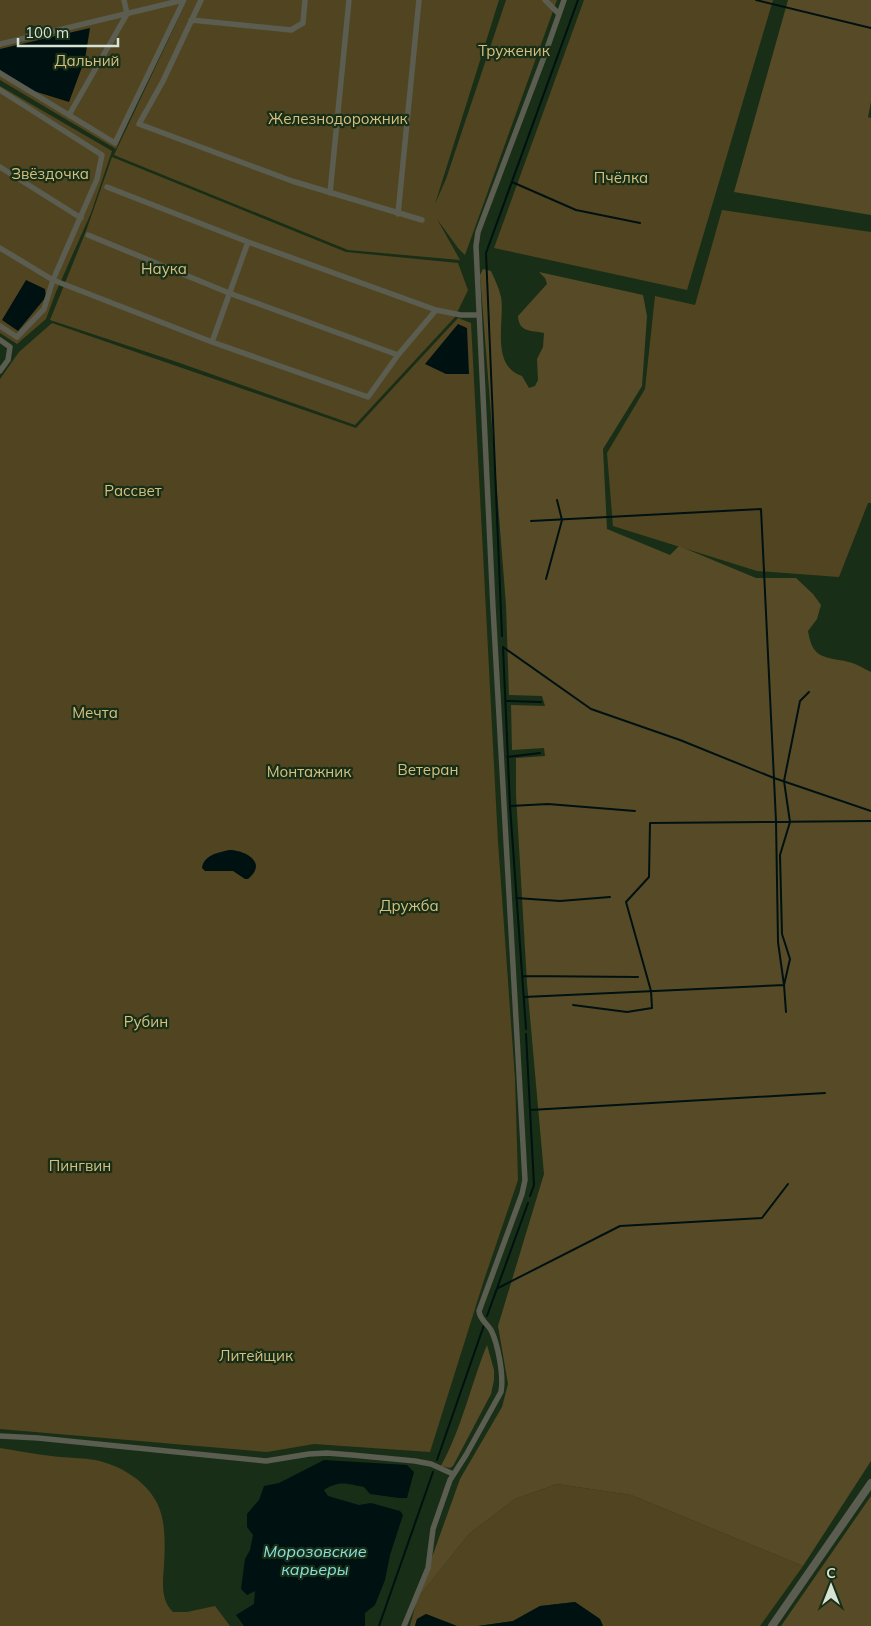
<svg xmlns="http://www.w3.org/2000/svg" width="871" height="1626" font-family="Mulish,sans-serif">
  <rect width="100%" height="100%" fill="#192e17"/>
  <!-- green -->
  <path fill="#514521" d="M 0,0 L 181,0 L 116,149 L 0,80 Z
    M 187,0 L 499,0 L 435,204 L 446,179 L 506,0 L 557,0 L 465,255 L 458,248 L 437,219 L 460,260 L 348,250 L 114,155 Z
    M 584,0 L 773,0 L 687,290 L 494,248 Z
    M 0,86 L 112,151 L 91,213 L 56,292 L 46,319 L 17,344 L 0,333 Z
    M 112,157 L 346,252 L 458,263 L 468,290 L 455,317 L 355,425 L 177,362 L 50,320 L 86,231 Z
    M 722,210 L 871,232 L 871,503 L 868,503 L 839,577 L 757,571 L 613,526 L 607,453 L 645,389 L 655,296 L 695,305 Z
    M 458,318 L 471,323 L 498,842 L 515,1079 L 518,1180 L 484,1280 L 430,1452 L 314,1444 L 267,1452 L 0,1429 L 0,379 L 19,352 L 52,323 L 356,428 Z
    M 0,1448 C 20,1451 40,1455 60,1457 C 72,1458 83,1458 95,1460 C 120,1465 147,1481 158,1505 C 166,1523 165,1546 164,1565 C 163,1581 160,1600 173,1612 L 187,1612 L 215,1606 L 230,1626 L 0,1626 Z
    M 557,1484 L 631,1495 L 803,1566 L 760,1626 L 603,1626 L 600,1619 L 575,1602 L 540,1606 L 513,1621 L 478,1626 L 457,1626 L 426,1614 L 417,1619 L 415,1626 L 410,1626 L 417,1599 L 469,1534 L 515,1499 Z"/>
  <!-- forest -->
  <path fill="#574b27" d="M 788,0 L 871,0 L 871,102 L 868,117 L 871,118 L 871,215 L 734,192 Z
    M 483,269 L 491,271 C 495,280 499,288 501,297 C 505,321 490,366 522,376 L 529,388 L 535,386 L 538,380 L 537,359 L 543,347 L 544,333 C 531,330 519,333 518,316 L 547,284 L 545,278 L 539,272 L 643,295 L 647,316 L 642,386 L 603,449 L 607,529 L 670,555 L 679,546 L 756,578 L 796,578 L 813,594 L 821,605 L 817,619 L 808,631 C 812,657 822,657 845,661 C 855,663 863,668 871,672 L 871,1461 L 803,1566 L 631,1495 L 557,1484 L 515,1499 L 469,1534 L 417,1599 L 460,1479 L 502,1407 L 508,1384 L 498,1326 L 544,1174 L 527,983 L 516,795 L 516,758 L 545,756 L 544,748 L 512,750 L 511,705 L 545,706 L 542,696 L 509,695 L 506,605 L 480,275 Z
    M 487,1345 L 494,1370 L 494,1380 L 491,1394 L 453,1466 L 450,1468 L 441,1466 C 462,1428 471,1384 487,1345 Z
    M 871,1496 L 871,1626 L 781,1626 Z"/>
  <!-- water -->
  <path fill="#011" d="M 90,28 L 85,59 L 69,102 L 24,88 L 0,70 L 0,49 Z
    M 26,280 L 45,289 L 46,297 L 18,331 L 2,320 Z
    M 458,324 L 467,328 L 469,374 L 446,374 L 425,364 Z
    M 229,850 C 246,850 268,863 248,879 L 245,879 L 233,871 L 205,871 L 202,868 C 204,855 217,853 229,850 Z
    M 324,1460 L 407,1465 L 414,1472 L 407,1498 L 399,1498 L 370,1494 L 364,1487 C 347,1484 340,1480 324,1490 L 328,1496 L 359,1505 L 371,1503 L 400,1511 L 403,1515 L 390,1555 L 385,1580 L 375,1605 L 365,1613 L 365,1626 L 244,1626 L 236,1615 L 254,1604 L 255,1591 L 247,1595 L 241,1589 L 245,1559 L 250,1550 L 253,1535 L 247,1527 L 247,1514 L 259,1500 L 264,1486 L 279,1483 Z
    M 575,1602 L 600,1619 L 603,1626 L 478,1626 L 513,1621 L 540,1606 Z
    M 426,1614 L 457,1626 L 415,1626 L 417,1619 Z"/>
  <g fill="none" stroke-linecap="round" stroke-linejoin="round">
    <!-- stream -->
    <path stroke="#011" stroke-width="2" d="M 756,0 L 871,28
      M 512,182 L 576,210 L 640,223
      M 531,521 L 761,509 L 776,821 L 778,942 L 784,985 L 786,1012
      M 546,579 L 562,520 L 557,500
      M 502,636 L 486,253 L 578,0
      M 503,647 L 591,709 L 680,740 L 774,778 L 871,811
      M 503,647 L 510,806 L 526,1029
      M 506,701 L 541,702
      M 507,757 L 540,753
      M 510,806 L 548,804 L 635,811
      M 516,898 L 560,901 L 610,897
      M 523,976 L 638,977
      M 524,997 L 784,985 L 790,959 L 782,934 L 780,855 L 790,822 L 784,781 L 800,701 L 809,692
      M 573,1005 L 627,1012 L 652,1008 L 651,991 L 626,902 L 649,877 L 650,823 L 871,821
      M 526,1034 L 534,1185 L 530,1196
      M 530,1110 L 825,1093
      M 498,1288 L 620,1226 L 762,1218 L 788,1184
      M 487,1316 L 528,1203
      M 437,1460 L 484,1325
      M 379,1626 L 433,1472"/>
    <!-- minor -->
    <path stroke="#5a5d4f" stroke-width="5.5" d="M 201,0 L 163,81 L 139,124 L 292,181 L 422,220
      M 545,0 L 559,14
      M 191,20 L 291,30 L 303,23 L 305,0
      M 0,44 L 183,0
      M 0,73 L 115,143 L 184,0
      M 0,90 L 102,155 L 97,179 L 53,280 L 44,309 L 17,337 L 0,326
      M 69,115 L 127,14 L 124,0
      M 0,167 L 81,218
      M 107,187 L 248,242 L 436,310
      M 330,193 L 349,0
      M 398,214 L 419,0
      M 88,235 L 229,293 L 398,355
      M 0,248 L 53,280 L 212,342 L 368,397 L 398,355 L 436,310 L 461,315 L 479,315
      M 0,340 L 10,347 L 8,360 L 0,371
      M 212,342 L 248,242
      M 0,1436 L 38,1438 L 266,1461 L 309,1454 L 327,1453 L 352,1455 L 415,1461 L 431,1464 L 453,1474
      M 404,1626 L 428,1568 L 433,1529 L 450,1480 L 466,1455 L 501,1392 C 504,1376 498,1344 491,1330 C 486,1322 480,1320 479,1311 L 522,1194 L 525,1180 L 493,608 L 476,246 L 478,232 L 544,57 L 564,0"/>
    <!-- tertiary -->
    <path stroke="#5a5d4f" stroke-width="8" d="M 772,1626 L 871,1483"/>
  </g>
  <g text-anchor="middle" stroke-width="4.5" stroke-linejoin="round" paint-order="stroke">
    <!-- park labels -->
    <g font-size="15" fill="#d6c081" stroke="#192e17">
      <text x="514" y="56">Труженик</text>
      <text x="87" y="66">Дальний</text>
      <text x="338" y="124">Железнодорожник</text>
      <text x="50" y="179">Звёздочка</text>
      <text x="621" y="183">Пчёлка</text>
      <text x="164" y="274">Наука</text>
      <text x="133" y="496">Рассвет</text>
      <text x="95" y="718">Мечта</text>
      <text x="428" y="775">Ветеран</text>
      <text x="309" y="777">Монтажник</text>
      <text x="409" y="911">Дружба</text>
      <text x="146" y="1027">Рубин</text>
      <text x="80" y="1171">Пингвин</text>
      <text x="256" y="1361">Литейщик</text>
    </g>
    <!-- water labels -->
    <g font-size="16" font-style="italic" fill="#87e0de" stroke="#192e17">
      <text x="315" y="1557">Морозовские<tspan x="315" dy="18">карьеры</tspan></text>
    </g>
  </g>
  <!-- north arrow -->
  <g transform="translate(831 1586)" stroke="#192e17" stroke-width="4" paint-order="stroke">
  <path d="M0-4L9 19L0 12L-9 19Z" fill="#d6e3d5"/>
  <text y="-8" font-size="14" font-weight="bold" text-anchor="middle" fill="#d6e3d5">С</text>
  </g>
  <!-- scale -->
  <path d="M18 38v8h100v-8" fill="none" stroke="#d6e3d5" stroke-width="2.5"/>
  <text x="25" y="38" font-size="15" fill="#d6e3d5" stroke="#192e17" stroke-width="4" paint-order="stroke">100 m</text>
</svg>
